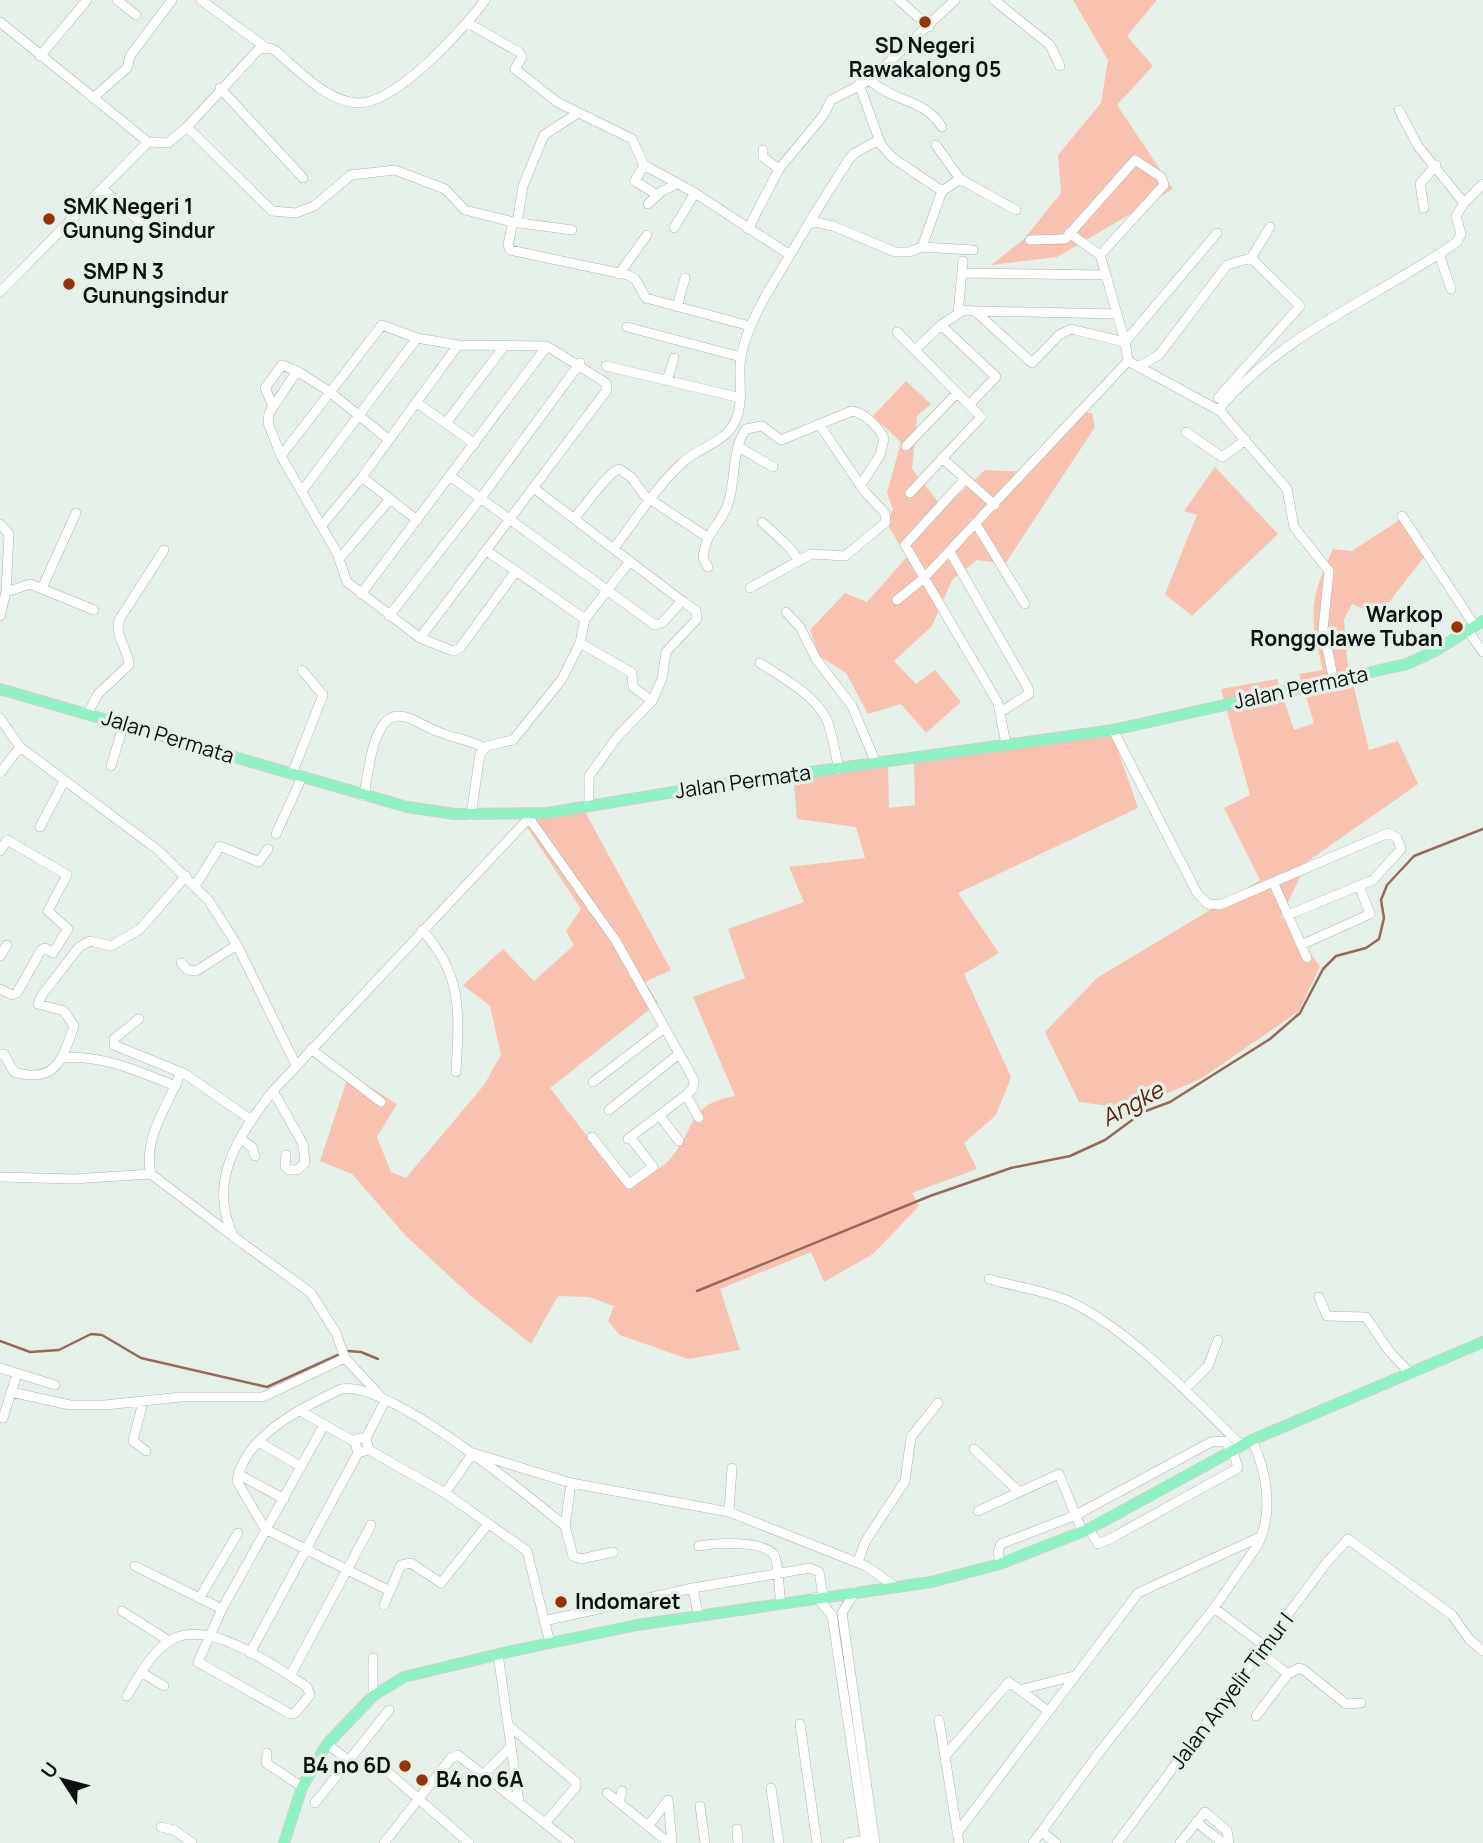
<svg xmlns="http://www.w3.org/2000/svg" width="1483" height="1843" font-family="Manrope,sans-serif">
  <rect width="100%" height="100%" fill="#e4f0e8"/>
  <!-- green -->
  <path fill="#f9c2b0" d="M 1073,0 L 1157,0 L 1127,36 L 1153,66 L 1117,105 L 1173,189 L 1057,257 L 991,265 L 1024,239 L 1061,193 L 1058,155 L 1101,103 L 1108,60 Z
    M 906,381 L 931,404 L 917,416 L 912,469 L 943,508 L 985,470 L 1029,472 L 1076,411 L 1092,413 L 1095,427 L 1005,564 L 977,560 L 952,580 L 932,626 L 894,661 L 916,684 L 935,670 L 961,702 L 926,733 L 901,704 L 868,714 L 846,673 L 819,656 L 810,630 L 845,593 L 867,602 L 907,557 L 887,524 L 893,509 L 887,493 L 901,442 L 873,416 Z
    M 1215,467 L 1278,534 L 1192,616 L 1165,594 L 1197,515 L 1184,511 Z
    M 1401,519 L 1428,552 L 1379,615 L 1352,604 L 1344,619 L 1347,659 L 1369,750 L 1398,741 L 1418,784 L 1308,861 L 1281,916 L 1320,966 L 1299,1011 L 1202,1078 L 1132,1109 L 1079,1102 L 1045,1032 L 1097,978 L 1260,880 L 1224,808 L 1250,795 L 1221,689 L 1277,679 L 1294,730 L 1314,723 L 1299,674 L 1323,670 C 1309,615 1309,601 1333,549 L 1352,551 Z
    M 1111,731 L 1138,808 L 958,893 L 999,953 L 964,974 L 1011,1077 L 996,1115 L 964,1143 L 977,1169 L 912,1193 L 919,1206 L 873,1254 L 824,1282 L 811,1252 L 720,1289 L 740,1350 L 688,1359 L 620,1335 L 608,1321 L 614,1306 L 589,1297 L 558,1296 L 531,1344 L 471,1296 L 406,1236 L 352,1174 L 320,1161 L 349,1074 L 397,1104 L 377,1137 L 391,1172 L 406,1178 L 484,1085 L 501,1055 L 490,1006 L 463,985 L 503,949 L 534,981 L 574,945 L 566,931 L 581,909 L 519,815 L 583,808 L 671,970 L 645,982 L 658,1003 L 550,1088 L 628,1189 C 641,1179 662,1169 672,1157 C 697,1126 688,1104 735,1096 L 693,997 L 745,978 L 728,929 L 804,902 L 789,867 L 865,858 L 856,827 L 797,819 L 793,773 L 888,764 L 889,808 L 915,805 L 914,761 Z"/>
  <g fill="none" stroke-linecap="round" stroke-linejoin="round">
    <!-- stream -->
    <path stroke="#956a5b" stroke-width="2.5" d="M 697,1291 L 930,1196 L 1011,1168 L 1070,1156 L 1105,1140 L 1143,1112 L 1170,1102 L 1270,1039 L 1300,1013 L 1323,969 L 1336,956 L 1366,948 L 1379,939 L 1384,918 L 1381,900 L 1387,885 L 1414,856 L 1483,829
      M 0,1341 L 30,1352 L 59,1350 L 91,1334 L 102,1335 L 141,1358 L 267,1387 L 340,1354
      M 348,1351 L 361,1352 L 378,1359"/>
    <defs>
      <path id="minor" d="M 117,0 L 136,15
        M 201,0 L 265,47
        M 899,0 L 929,27
        M 994,0 L 1050,45 L 1060,66
        M 0,22 L 148,142 L 168,143 L 187,127 L 259,49 L 270,48 L 276,51 C 298,70 326,101 357,103 C 395,105 464,29 485,0
        M 468,23 L 519,52 L 522,57 L 515,69 L 557,102 L 632,139 L 644,165 L 695,193 L 790,255 L 810,221 L 833,226 L 895,252 L 909,252 L 922,247 L 942,191 L 960,179 L 1016,210
        M 40,56 L 87,0
        M 870,80 C 892,102 924,98 942,127
        M 859,84 L 881,145 L 893,158 L 942,191
        M 220,88 L 303,178
        M 93,98 L 127,68 L 130,56 L 172,0
        M 1399,110 L 1418,146 L 1464,203
        M 187,127 L 272,211 L 296,213 L 314,206 L 351,175 L 395,170 L 445,189 L 465,210 L 513,222 L 508,245 L 510,250 L 628,275 L 635,279 L 646,298 L 750,326
        M 936,145 L 960,179
        M 763,150 L 763,157 L 779,169
        M 644,165 L 635,181 L 657,195
        M 103,189 L 151,232
        M 648,204 L 662,191 L 677,184
        M 1424,208 L 1420,184 L 1436,165
        M 810,221 L 849,159 L 855,153 L 879,140
        M 513,222 L 572,230
        M 517,223 L 523,186 L 544,135 L 578,113
        M 674,228 L 695,193
        M 748,229 L 779,169 L 823,116 L 831,100 L 870,80 L 955,0
        M 1069,233 L 1100,255
        M 1030,240 L 1065,239 L 1135,160 L 1161,177 L 1164,185 L 1100,255 L 1106,275
        M 922,247 L 973,250
        M 1439,254 L 1451,289
        M 1251,258 L 1270,227
        M 964,273 L 1106,275 L 1117,314
        M 619,274 L 647,235
        M 0,292 L 148,142
        M 677,307 L 685,278
        M 977,311 L 1117,314 L 1125,342 L 1217,233
        M 958,314 L 963,261
        M 627,327 L 741,357
        M 897,332 L 981,417 L 910,493
        M 915,350 L 941,325 L 996,377 L 969,405
        M 1128,361 L 1220,411 L 1287,489 L 1294,527 L 1329,571 L 1323,629 L 1334,681
        M 606,366 L 741,398
        M 1138,367 L 1159,355 L 1227,265 L 1251,258 L 1300,306 L 1218,398
        M 667,381 L 674,358
        M 416,402 L 475,444
        M 273,406 L 265,388 L 282,365 L 297,371
        M 1220,411 L 1222,405 C 1290,329 1376,298 1457,242 L 1461,234 L 1456,216 L 1464,203 L 1483,184
        M 446,423 L 505,345
        M 1186,432 L 1222,457 L 1246,440
        M 389,440 L 330,392 L 297,371 L 269,413 L 268,423 L 281,456 L 337,553 L 347,582 L 420,638 L 453,651 L 460,648 L 516,571
        M 906,446 L 957,393
        M 739,447 L 773,467
        M 281,456 L 382,325 L 417,338 L 458,345 L 547,346 L 606,383 L 607,390 L 420,638
        M 942,458 L 995,505
        M 450,476 L 655,625 L 662,623 L 682,601 L 535,489
        M 362,477 L 417,520
        M 965,479 L 905,545 L 998,703 L 1006,744
        M 302,491 L 417,338
        M 1402,516 L 1475,626
        M 574,518 C 585,507 608,472 619,469 L 631,477 L 645,496 L 707,537
        M 762,522 L 788,546 L 799,560
        M 0,524 L 9,534 L 6,592 L 0,616
        M 323,524 L 362,477 L 458,345
        M 976,524 L 1025,604
        M 615,547 C 636,519 656,487 682,463 C 696,449 723,443 733,425 C 746,404 737,379 741,356 C 749,319 771,287 790,255
        M 487,551 L 585,619
        M 950,552 L 1028,688 L 1029,694 L 1002,711
        M 340,558 L 390,499
        M 708,567 L 703,558 C 706,529 721,526 728,504 C 736,481 731,450 746,429 L 762,426 L 781,440 L 852,411 C 865,413 879,427 884,439 L 880,455 L 861,485
        M 42,588 L 76,513
        M 750,588 L 811,554 L 845,556 L 886,522 L 885,513 L 865,492 L 819,424
        M 6,592 L 30,584 L 94,610
        M 361,594 L 547,346
        M 897,600 L 924,578 L 1128,361 L 1125,342 L 1071,329 L 1059,335 L 1032,363 L 975,311 L 964,310 L 941,325
        M 786,612 L 800,627 L 816,659 L 852,706 L 876,763
        M 389,616 L 481,498 L 580,363
        M 1468,631 L 1483,652
        M 580,643 L 632,673 L 633,687 L 652,701
        M 760,663 C 783,678 814,694 827,720 C 833,735 835,754 839,769
        M 88,713 L 98,694 L 129,665 C 128,648 115,638 119,620 L 164,550
        M 0,718 L 20,747 L 158,850 L 209,901 L 237,945 L 296,1065
        M 1113,730 L 1197,893 L 1208,904 L 1220,905 L 1388,833 L 1397,838 L 1401,849 L 1373,880 L 1288,915
        M 111,766 L 124,724
        M 0,773 L 20,747
        M 292,774 L 323,695 L 302,670
        M 364,796 C 368,776 372,717 398,716 C 412,716 426,728 439,732 C 455,739 469,739 484,748
        M 589,806 L 589,776 L 618,736 L 652,701 L 662,679 L 666,652 L 697,619 L 696,611 L 682,601
        M 471,815 L 480,754 L 487,746 L 513,740 L 562,679 L 580,643 L 585,619 L 630,561
        M 529,818 L 616,941 L 694,1080 L 693,1088 L 686,1095 L 628,1139
        M 40,827 L 64,781
        M 276,834 L 302,777
        M 0,851 L 7,840 L 67,875 L 48,911 L 68,929 L 53,953 L 45,948 L 41,950 L 17,993 L 12,995 L 0,989
        M 1274,884 L 1307,958
        M 195,886 L 220,846 L 259,862 L 268,849
        M 422,930 C 464,976 459,1015 456,1072
        M 1301,945 L 1370,914 L 1359,886
        M 0,956 L 7,945
        M 181,963 L 188,970 L 196,971 L 237,945
        M 139,1019 L 114,1039 L 114,1045 L 185,1074 L 250,1119
        M 311,1049 L 381,1102
        M 0,1054 L 4,1054 L 14,1072 C 56,1084 62,1060 74,1026 L 64,1011 L 38,1004 L 42,995 L 79,947 L 90,941 L 111,946 L 140,929 L 186,876
        M 62,1058 C 103,1054 138,1072 176,1086
        M 181,1072 C 169,1104 142,1139 151,1174 L 230,1234
        M 593,1082 L 664,1028
        M 273,1091 L 303,1144 L 305,1163 L 297,1170 L 289,1170 L 285,1166 L 286,1155
        M 686,1095 L 699,1118
        M 609,1110 L 679,1054
        M 660,1116 L 679,1141
        M 592,1137 L 629,1184 L 653,1167 L 630,1137
        M 240,1139 L 252,1147 L 255,1156
        M 0,1177 L 73,1179 L 151,1174
        M 989,1279 C 1015,1287 1046,1290 1071,1302 C 1132,1332 1194,1399 1242,1446
        M 1319,1297 L 1327,1316 L 1366,1317 L 1389,1351 L 1409,1372
        M 0,1368 L 55,1385
        M 1185,1389 L 1208,1366 L 1218,1340
        M 11,1392 L 70,1405 L 105,1405 L 181,1397 L 263,1397 L 345,1358
        M 385,1401 L 345,1358 L 336,1333 L 311,1293 L 234,1237 C 206,1182 239,1134 273,1091 L 529,818 L 527,815
        M 143,1402 L 133,1441 L 146,1451
        M 300,1411 L 355,1442 L 358,1453 L 369,1450 L 366,1438 L 359,1438 L 355,1442
        M 3,1418 L 17,1374
        M 366,1438 L 385,1401
        M 259,1442 L 300,1466
        M 974,1449 L 1018,1491
        M 369,1450 L 445,1493 L 527,1551 L 550,1643
        M 238,1474 L 284,1499
        M 571,1483 L 565,1526 L 573,1556 L 581,1559 L 613,1552
        M 445,1493 L 473,1453 L 571,1483 L 729,1512 L 866,1566 L 896,1587
        M 978,1511 L 1059,1474 L 1082,1531
        M 729,1512 L 732,1468
        M 699,1546 C 715,1543 764,1540 774,1555 C 779,1563 779,1594 781,1604
        M 858,1562 L 865,1542 L 905,1481 L 911,1437 L 938,1403
        M 1000,1564 L 998,1552 L 1001,1544 L 1076,1515 L 1211,1442 L 1224,1441 L 1233,1451 L 1238,1468 L 1110,1539 L 1098,1544 L 1089,1529
        M 135,1566 L 222,1609
        M 693,1588 L 698,1614
        M 388,1590 L 265,1529 L 237,1481 C 245,1435 303,1407 341,1389 C 389,1380 526,1494 565,1526
        M 855,1592 L 842,1613 L 875,1843
        M 200,1597 L 238,1533
        M 816,1597 L 832,1615 L 866,1843
        M 384,1605 L 401,1565 L 411,1563 L 441,1583 L 488,1524
        M 1214,1608 L 1266,1647
        M 122,1611 L 169,1641
        M 544,1621 L 693,1588 L 810,1568 L 819,1572 L 823,1596
        M 250,1653 L 358,1453
        M 1261,1653 L 1288,1674 L 1299,1668 L 1304,1670 L 1346,1704 L 1361,1703
        M 498,1654 L 519,1803
        M 373,1658 L 373,1696
        M 141,1672 L 164,1686
        M 290,1676 L 371,1525
        M 1023,1689 L 1074,1676
        M 127,1696 C 138,1677 154,1647 175,1638 C 213,1621 275,1666 307,1687 L 310,1695 L 295,1713 L 290,1714 L 198,1662 L 222,1609 L 324,1425
        M 1256,1716 L 1288,1674
        M 939,1720 L 959,1843
        M 800,1724 L 817,1843
        M 508,1725 L 576,1782 L 576,1787 L 545,1823
        M 327,1744 L 347,1759
        M 267,1753 L 266,1763 L 302,1787
        M 945,1756 L 1009,1682 L 1047,1710
        M 389,1773 L 469,1843
        M 483,1775 L 511,1747
        M 771,1788 L 779,1843
        M 607,1793 L 669,1843
        M 619,1802 L 622,1791
        M 315,1803 L 389,1710
        M 700,1806 L 705,1843
        M 1196,1822 L 1223,1843
        M 648,1826 L 668,1800 L 672,1843
        M 161,1827 L 174,1830 L 192,1843
        M 737,1829 L 738,1843
        M 1042,1832 L 1056,1843
        M 957,1833 L 1138,1593 L 1262,1536
        M 384,1843 L 451,1758 L 458,1755 L 570,1843
        M 848,1843 L 865,1840
        M 1033,1843 L 1101,1750 L 1214,1608 L 1257,1546 C 1274,1514 1267,1472 1252,1440
        M 1117,1843 L 1327,1562 L 1348,1539 L 1452,1615 L 1469,1639 L 1483,1651
        M 1180,1843 L 1205,1812 L 1227,1831 L 1229,1843"/>
      <path id="major" d="M 0,689 L 407,807 L 455,814 L 547,813 L 716,785 L 1113,730 L 1407,664 L 1435,651 L 1483,621
        M 284,1843 L 302,1787 L 327,1744 L 373,1696 L 404,1677 L 512,1651 L 637,1625 L 931,1582 L 1000,1564 L 1089,1529 L 1252,1440 L 1483,1342"/>
    </defs>
    <!-- minor casing -->
    <use href="#minor" stroke="#abb6af" stroke-width="10"/>
    <!-- major casing -->
    <use href="#major" stroke="#cecfcf" stroke-width="12"/>
    <!-- minor -->
    <use href="#minor" stroke="#fff" stroke-width="9"/>
    <!-- major -->
    <use href="#major" stroke="#8df3c5" stroke-width="10"/>
  </g>
  <!-- markers -->
  <g fill="#983209" stroke="#e4f0e8" stroke-width="2.5">
    <circle cx="925" cy="22" r="7"/>
    <circle cx="49" cy="219" r="7"/>
    <circle cx="69" cy="284" r="7"/>
    <circle cx="1457" cy="627" r="7"/>
    <circle cx="561" cy="1602" r="7"/>
    <circle cx="405" cy="1766" r="7"/>
    <circle cx="422" cy="1780" r="7"/>
  </g>
  <g text-anchor="middle" stroke-width="7" stroke-linejoin="round" paint-order="stroke">
    <!-- poi labels -->
    <g font-size="21" font-weight="bold" fill="#0c100e" stroke="#e4f0e8" text-anchor="start">
      <text x="925" y="53" text-anchor="middle">SD Negeri<tspan x="925" dy="24">Rawakalong 05</tspan></text>
      <text x="63" y="214">SMK Negeri 1<tspan x="63" dy="24">Gunung Sindur</tspan></text>
      <text x="83" y="279">SMP N 3<tspan x="83" dy="24">Gunungsindur</tspan></text>
      <text x="1443" y="622" text-anchor="end">Warkop<tspan x="1443" dy="24">Ronggolawe Tuban</tspan></text>
      <text x="575" y="1609">Indomaret</text>
      <text x="391" y="1773" text-anchor="end">B4 no 6D</text>
      <text x="436" y="1787">B4 no 6A</text>
    </g>
    <!-- street labels -->
    <g font-size="21" fill="#0c100e" stroke="#e4f0e8">
      <text transform="translate(1301 688) rotate(-12)" y="7">Jalan Permata</text>
      <text transform="translate(168 737) rotate(17)" y="7">Jalan Permata</text>
      <text transform="translate(743 782) rotate(-8)" y="7">Jalan Permata</text>
      <text transform="translate(1232 1691) rotate(-53)" y="7">Jalan Anyelir Timur I</text>
    </g>
    <!-- water labels -->
    <g font-size="23" font-style="italic" fill="#5b210d" stroke="#e4f0e8">
      <text transform="translate(1132 1104) rotate(-29)" y="8">Angke</text>
    </g>
  </g>
  <!-- north arrow -->
  <g transform="translate(63 1780) rotate(306)" stroke="#e4f0e8" stroke-width="5" paint-order="stroke">
  <path d="M0-5L12 26L0 18L-12 26Z" fill="#0c100e"/>
  <text y="-10" font-size="19" font-weight="bold" text-anchor="middle" fill="#0c100e">U</text>
  </g>
</svg>
